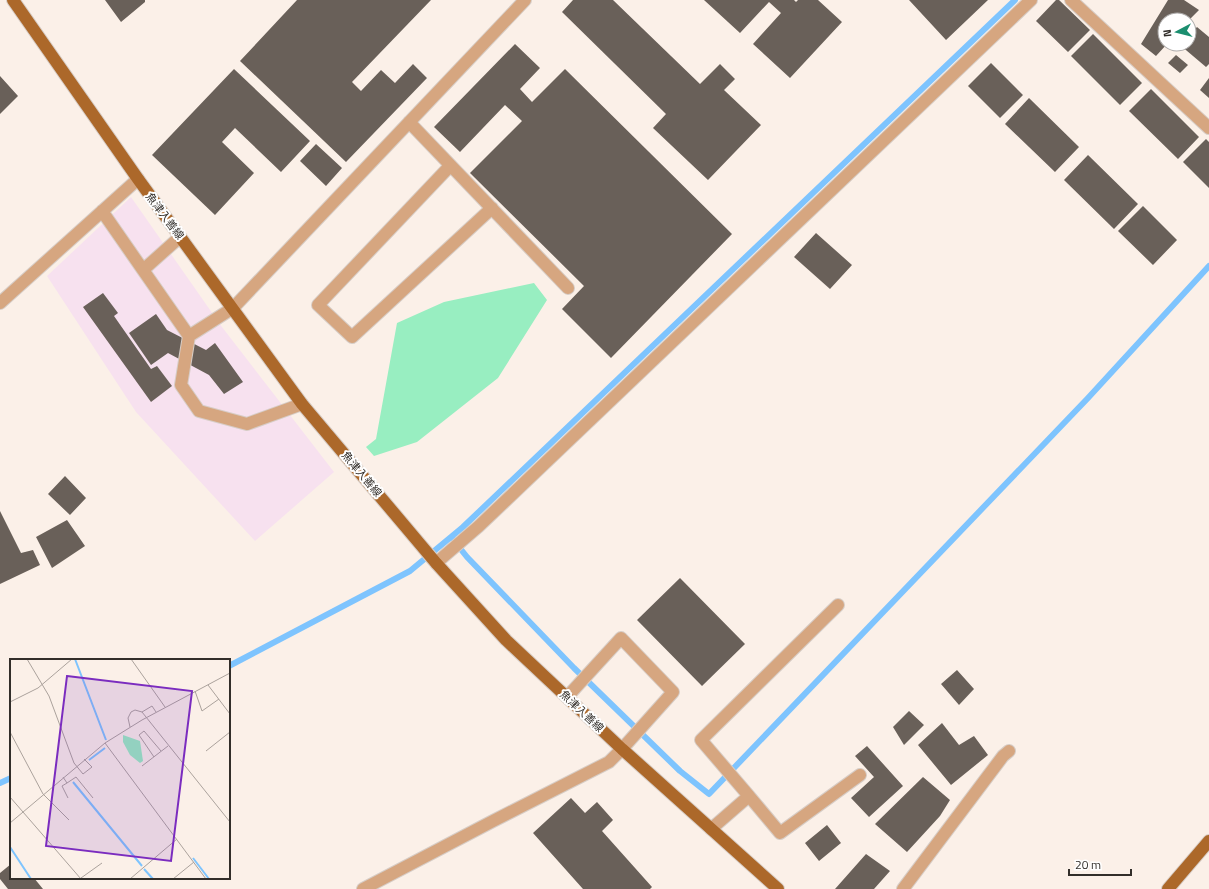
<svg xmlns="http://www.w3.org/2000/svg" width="1209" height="889" font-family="'Titillium Web','Noto Sans JP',sans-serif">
  <rect width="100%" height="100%" fill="#fbf0e8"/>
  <!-- commercial -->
  <path fill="#f7e1ef" d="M 131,197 L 222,327 L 334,472 L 255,541 L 136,412 L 47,276 Z"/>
  <!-- green -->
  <path fill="#98eec1" d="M 534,283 L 547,300 L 498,378 L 417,442 L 374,456 L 366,447 L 376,439 L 397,323 L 444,302 Z"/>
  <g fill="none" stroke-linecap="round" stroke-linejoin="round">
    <!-- stream -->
    <path stroke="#7ec4fe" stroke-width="6" d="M 451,537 L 467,557 L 574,668 L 680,771 L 709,794 L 1088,398 L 1209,266
      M 229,666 L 410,571 L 463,527 L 1015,0
      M 0,783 L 11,778"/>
  </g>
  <!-- building -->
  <path fill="#696059" d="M 105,0 L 145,0 L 145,2 L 121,22 Z
    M 297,0 L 431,0 L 352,82 L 361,91 L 381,70 L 395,83 L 413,64 L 427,78 L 346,162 L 240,61 Z
    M 573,0 L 613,0 L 700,84 L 720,64 L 735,79 L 724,90 L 761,125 L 708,180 L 653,128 L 666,114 L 562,12 Z
    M 704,0 L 794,0 L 796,2 L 798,0 L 818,0 L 842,22 L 790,78 L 753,44 L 781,13 L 769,2 L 740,33 Z
    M 909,0 L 988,0 L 946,40 Z
    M 1056,0 L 1059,0 L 1090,30 L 1068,52 L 1036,21 Z
    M 1168,0 L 1184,0 L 1199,10 L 1189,20 L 1165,20 L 1165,44 L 1167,44 L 1156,56 L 1141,44 Z
    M 1197,27 L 1209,37 L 1209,64 L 1206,67 L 1180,45 L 1181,44 L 1189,44 L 1189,35 Z
    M 1093,34 L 1142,83 L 1120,105 L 1071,56 Z
    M 515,44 L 540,68 L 520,89 L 532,102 L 565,69 L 732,234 L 611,358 L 562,309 L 584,286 L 470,173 L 522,121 L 505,105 L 460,152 L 434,127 Z
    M 1176,55 L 1188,65 L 1180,73 L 1168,63 Z
    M 991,63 L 1023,95 L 1000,118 L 968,86 Z
    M 234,69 L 310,141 L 281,172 L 235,128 L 222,142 L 254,173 L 215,215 L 152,155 Z
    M 0,76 L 18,96 L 0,114 Z
    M 1209,78 L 1209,98 L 1200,90 Z
    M 1151,89 L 1199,137 L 1178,159 L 1129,111 Z
    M 1029,98 L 1079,147 L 1055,172 L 1005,124 Z
    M 1206,139 L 1209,142 L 1209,188 L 1183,162 Z
    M 316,144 L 342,168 L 326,186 L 300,161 Z
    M 1088,155 L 1138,204 L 1114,229 L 1064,180 Z
    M 1143,206 L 1177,240 L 1153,265 L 1118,231 Z
    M 816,233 L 852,265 L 830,289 L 794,257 Z
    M 103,293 L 118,313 L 114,316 L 151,369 L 157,366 L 172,386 L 151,402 L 83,307 Z
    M 156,314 L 167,330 L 206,350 L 215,343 L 243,382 L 224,394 L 209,375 L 168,353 L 151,365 L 129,333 Z
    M 65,476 L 86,498 L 70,515 L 48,494 Z
    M 0,511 L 21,553 L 33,550 L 40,565 L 0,584 Z
    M 67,520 L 85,546 L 52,568 L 36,537 Z
    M 680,578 L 745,644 L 702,686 L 637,620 Z
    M 957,670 L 974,689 L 959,705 L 941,684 Z
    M 909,711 L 924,725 L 904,745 L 893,727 Z
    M 942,723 L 959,745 L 974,736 L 988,755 L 951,785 L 918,745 Z
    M 867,746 L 903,786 L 869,817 L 851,798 L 874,777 L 855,756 Z
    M 923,777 L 950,800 L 940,816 L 907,852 L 875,824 Z
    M 571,798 L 585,813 L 597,802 L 613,820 L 602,831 L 652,887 L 650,889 L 583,889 L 533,833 Z
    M 827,825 L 841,843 L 819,861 L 805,843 Z
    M 866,854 L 890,871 L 874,889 L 835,889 Z
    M 11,864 L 11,878 L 34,878 L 43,889 L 8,889 L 0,879 L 0,873 Z"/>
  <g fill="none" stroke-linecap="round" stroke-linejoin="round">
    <defs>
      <path id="minor" d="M 1071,0 L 1209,128
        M 409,122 L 568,288
        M 450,166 L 318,305 L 352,337 L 492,208
        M 102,211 L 143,270
        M 180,237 L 143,270 L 189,336
        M 0,303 L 138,179
        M 302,404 L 247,424 L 199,411 L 181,385 L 189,336 L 233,308 L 525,0
        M 436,563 L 479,526 L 1031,0
        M 749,796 L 701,740 L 838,605
        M 711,829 L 749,796 L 780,833 L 860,775
        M 363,889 L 493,821 L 609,762 L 622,749 L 673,692 L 621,638 L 567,697
        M 903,889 L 1003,756 L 1009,751"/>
      <path id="major" d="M 13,0 L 138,179 L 302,404 L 436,563 L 506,640 L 622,749 L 778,889
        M 1168,889 L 1209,841"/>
    </defs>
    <!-- minor casing -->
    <use href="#minor" stroke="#d7cdc6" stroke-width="14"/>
    <!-- major casing -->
    <use href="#major" stroke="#d7cdc6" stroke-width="14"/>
    <!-- minor -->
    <use href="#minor" stroke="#d6a680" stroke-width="12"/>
    <!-- major -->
    <use href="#major" stroke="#ac682a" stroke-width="12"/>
  </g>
  <g text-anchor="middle" stroke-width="4" stroke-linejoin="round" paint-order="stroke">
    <!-- street labels -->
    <g font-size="11" fill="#322e2a" stroke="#fff">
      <text transform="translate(165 216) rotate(53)" y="4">魚津入善線</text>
      <text transform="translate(362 474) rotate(50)" y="4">魚津入善線</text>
      <text transform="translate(582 711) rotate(43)" y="4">魚津入善線</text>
    </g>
  </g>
  <!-- overview -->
  <g transform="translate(10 659)">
    <rect width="220" height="220" fill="#fbf0e8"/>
    <path d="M 113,76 L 130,82 L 133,102 L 130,104 L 120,96 L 113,83 Z" fill="#98eec1"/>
    <path fill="none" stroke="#7ec4fe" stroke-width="2" d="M 65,0 L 96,81M 79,101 L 95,89M 63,123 L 132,207M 0,188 L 21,220M 183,199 L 199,220M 134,210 L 143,220"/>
    <path fill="none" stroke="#aba29c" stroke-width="1" d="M 17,0 L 39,37 L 64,104 L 73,115 L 82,108 L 74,100M 121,0 L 155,48M 198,26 L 220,55M 185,32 L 192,52 L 209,40M 0,43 L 28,29 L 62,0M 132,53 L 142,47 L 146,53M 120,68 L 118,59 L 121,53 L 125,51 L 132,53 L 220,163M 0,73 L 33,135 L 59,161M 95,84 L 196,220M 196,92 L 220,73M 144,98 L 129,76 L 134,72 L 151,92M 132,107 L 158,87M 53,118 L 57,124 L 52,127 L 58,139M 57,124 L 66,118 L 83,139M 0,138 L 71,220M 0,164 L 95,84 L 132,61 L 220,14M 71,219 L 92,204M 120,220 L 167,180M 163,220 L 184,203"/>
    <path fill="#7b2cbf" fill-opacity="0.15" stroke="#7b2cbf" stroke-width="2" d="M 57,17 L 182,32 L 161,202 L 36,187 Z"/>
    <rect width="220" height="220" fill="none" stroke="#322e2a" stroke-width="2"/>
  </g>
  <!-- north arrow -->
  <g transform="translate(1177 32) rotate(263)"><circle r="19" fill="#ffffff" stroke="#adabaa"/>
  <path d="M0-3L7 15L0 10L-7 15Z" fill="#1b8e6f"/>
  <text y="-6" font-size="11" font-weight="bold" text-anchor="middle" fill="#322e2a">N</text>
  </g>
  <!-- scale -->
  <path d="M1069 869v6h62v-6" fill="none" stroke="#322e2a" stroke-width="2"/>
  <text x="1075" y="869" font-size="12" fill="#322e2a" stroke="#ffffff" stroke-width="3" paint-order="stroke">20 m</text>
</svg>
